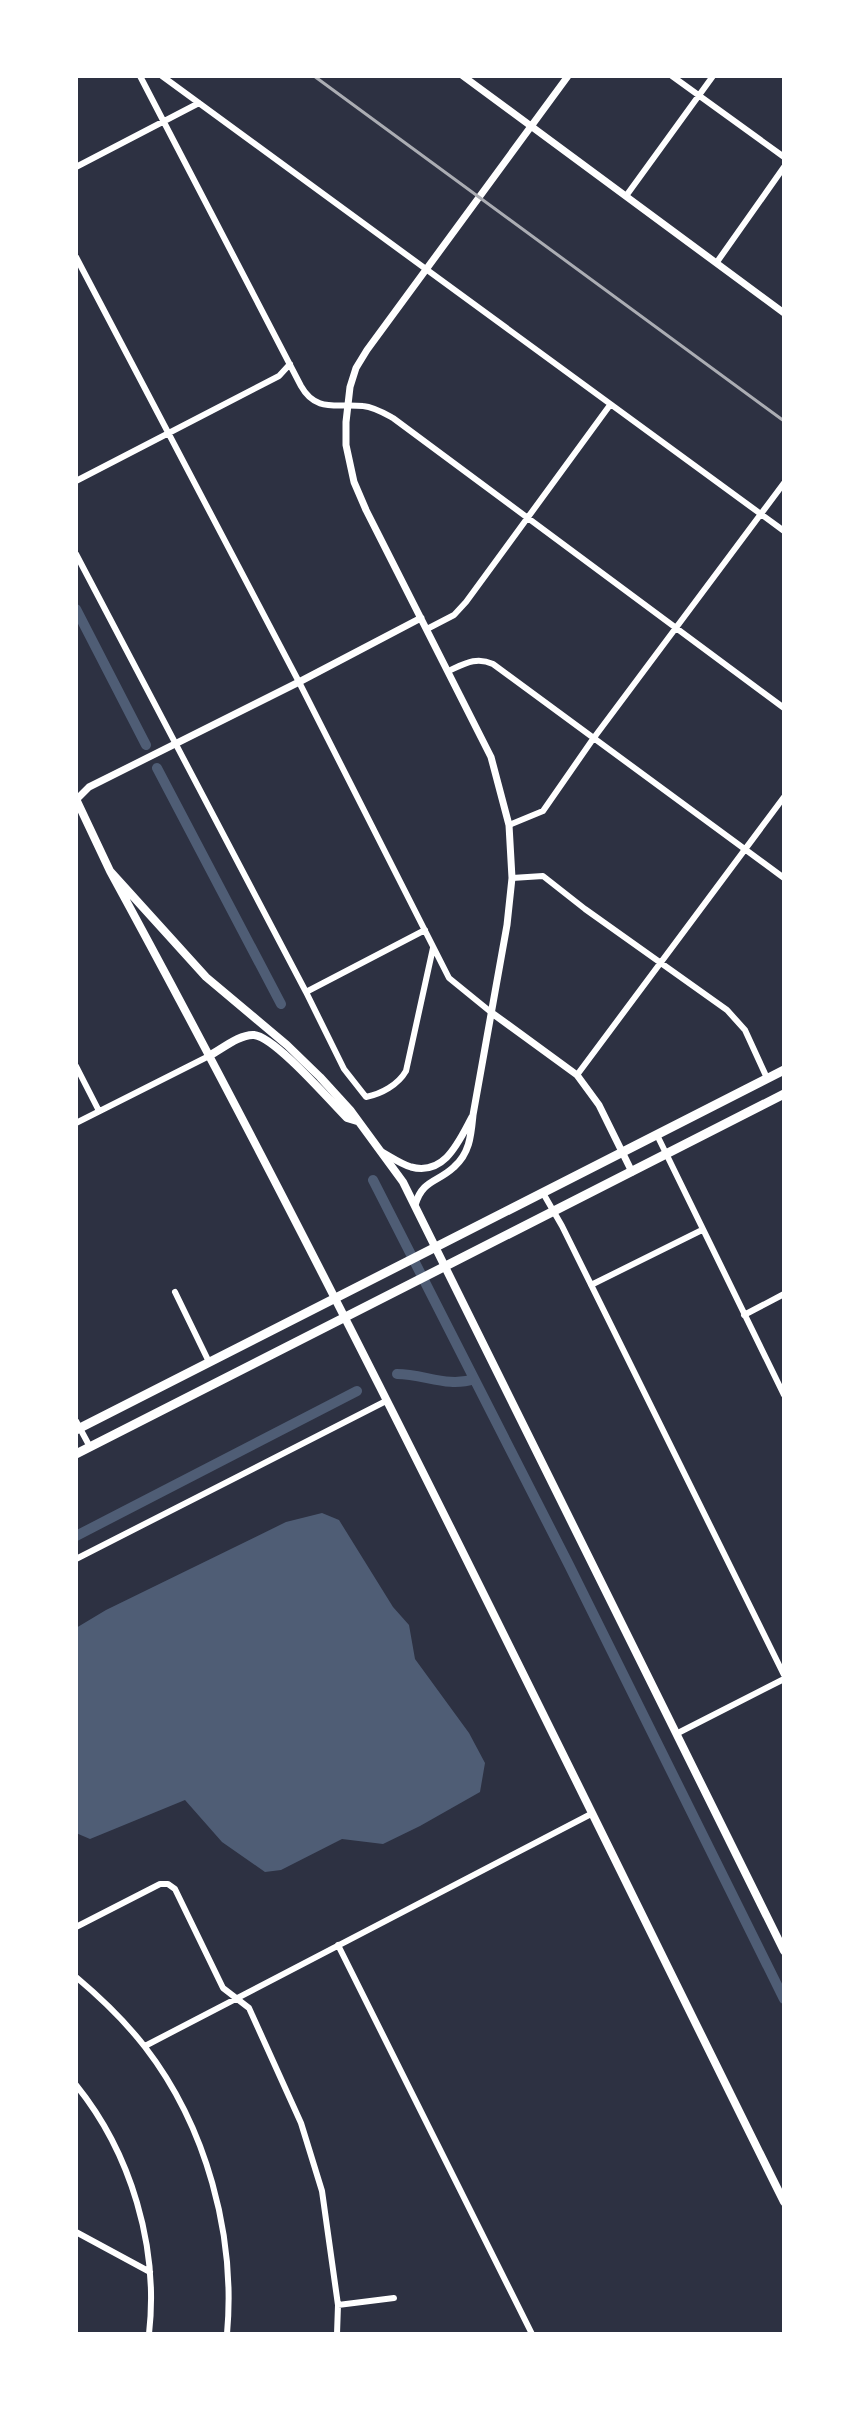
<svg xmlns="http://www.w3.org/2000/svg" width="860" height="2410" font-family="'Nunito Sans',sans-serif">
  <rect width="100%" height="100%" fill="#2d3142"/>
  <!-- water -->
  <path fill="#4f5d75" d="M 322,1513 L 339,1520 L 393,1607 L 409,1625 L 415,1659 L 469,1733 L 485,1763 L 480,1792 L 420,1826 L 383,1844 L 342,1839 L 281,1870 L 265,1872 L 222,1842 L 185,1800 L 90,1839 L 76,1833 L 76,1628 L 106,1610 L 286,1522 Z"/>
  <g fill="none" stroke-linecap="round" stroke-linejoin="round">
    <!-- canal -->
    <path stroke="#4f5d75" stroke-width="10" d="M 76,609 L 146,745
      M 157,768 L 281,1004
      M 373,1180 L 569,1565 L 784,1999
      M 397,1374 C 424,1374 448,1388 474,1379
      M 76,1536 L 357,1391"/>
    <!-- minor -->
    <path stroke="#fff" stroke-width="6" d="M 140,76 L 301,386 C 316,413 337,403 363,406 C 374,407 384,413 393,418 L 784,708
      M 162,76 L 784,531
      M 672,76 L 784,157
      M 76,167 L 199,103
      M 626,196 L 713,76
      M 76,257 L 299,682 L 449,978 L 492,1013
      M 717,262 L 784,167
      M 76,481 L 279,376 L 290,364
      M 76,554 L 306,992 L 344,1069 L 366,1097 C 381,1094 398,1085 406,1071 L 433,948
      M 427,629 L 454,615 L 466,602 L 610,405
      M 448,671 C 464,664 476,656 493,664 L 784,878
      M 509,825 L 543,811 L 593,739 L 784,483
      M 512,878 L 543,876 L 585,909 L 727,1010 L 745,1030 L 767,1078
      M 306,992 L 425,930
      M 76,1066 L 99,1111
      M 577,1075 L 784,797
      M 76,1123 L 209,1056
      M 657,1135 L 784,1395
      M 543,1193 L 562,1226 L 784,1675
      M 591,1285 L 702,1230
      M 175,1292 L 209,1362
      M 744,1315 L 784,1294
      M 76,1421 L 90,1447
      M 76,1559 L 386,1401
      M 676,1734 L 784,1679
      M 76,1927 L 160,1884 L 168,1884 L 175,1889 L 223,1988 L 249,2008 L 301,2123 L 322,2191 L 338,2305 L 337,2334
      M 338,1945 L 532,2334
      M 76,1977 C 101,1998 125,2021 145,2047 C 206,2126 236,2235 227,2334
      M 145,2046 L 591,1814
      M 76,2085 C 131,2153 159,2247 149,2334
      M 76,2232 L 150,2272
      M 338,2305 L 394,2298"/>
    <!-- tertiary -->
    <path stroke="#fff" stroke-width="7" d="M 463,76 L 784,313
      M 76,800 L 89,787 L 299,682 L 421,618
      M 492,1013 L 577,1075 L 599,1105 L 632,1172
      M 382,1152 C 391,1157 401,1164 411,1167 C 445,1176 459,1141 472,1117
      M 415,1205 C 423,1179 437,1183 454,1167 C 470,1153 471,1135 473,1115 L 507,925 L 512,878 L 509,825 L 491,757 L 366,510 L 354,482 L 346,445 L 346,422 L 350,387 L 356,368 L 367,350 L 568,76"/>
    <!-- secondary -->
    <path stroke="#fff" stroke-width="8" d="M 76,799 L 110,871 L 206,977 L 287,1045 L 320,1077 L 351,1111 L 403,1182 L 784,1951
      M 110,871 C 348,1307 563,1757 784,2202
      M 209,1056 C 222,1049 240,1034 254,1035 C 275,1037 330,1101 347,1118 L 357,1121"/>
    <!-- primary -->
    <path stroke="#fff" stroke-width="9" d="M 76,1430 L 784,1070
      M 76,1454 L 784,1094"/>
    <!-- rail -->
    <path stroke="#abadb3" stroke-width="3" d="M 314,76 L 784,421"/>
  </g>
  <!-- border -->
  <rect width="860" height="2410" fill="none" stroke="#ffffff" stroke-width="156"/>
</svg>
